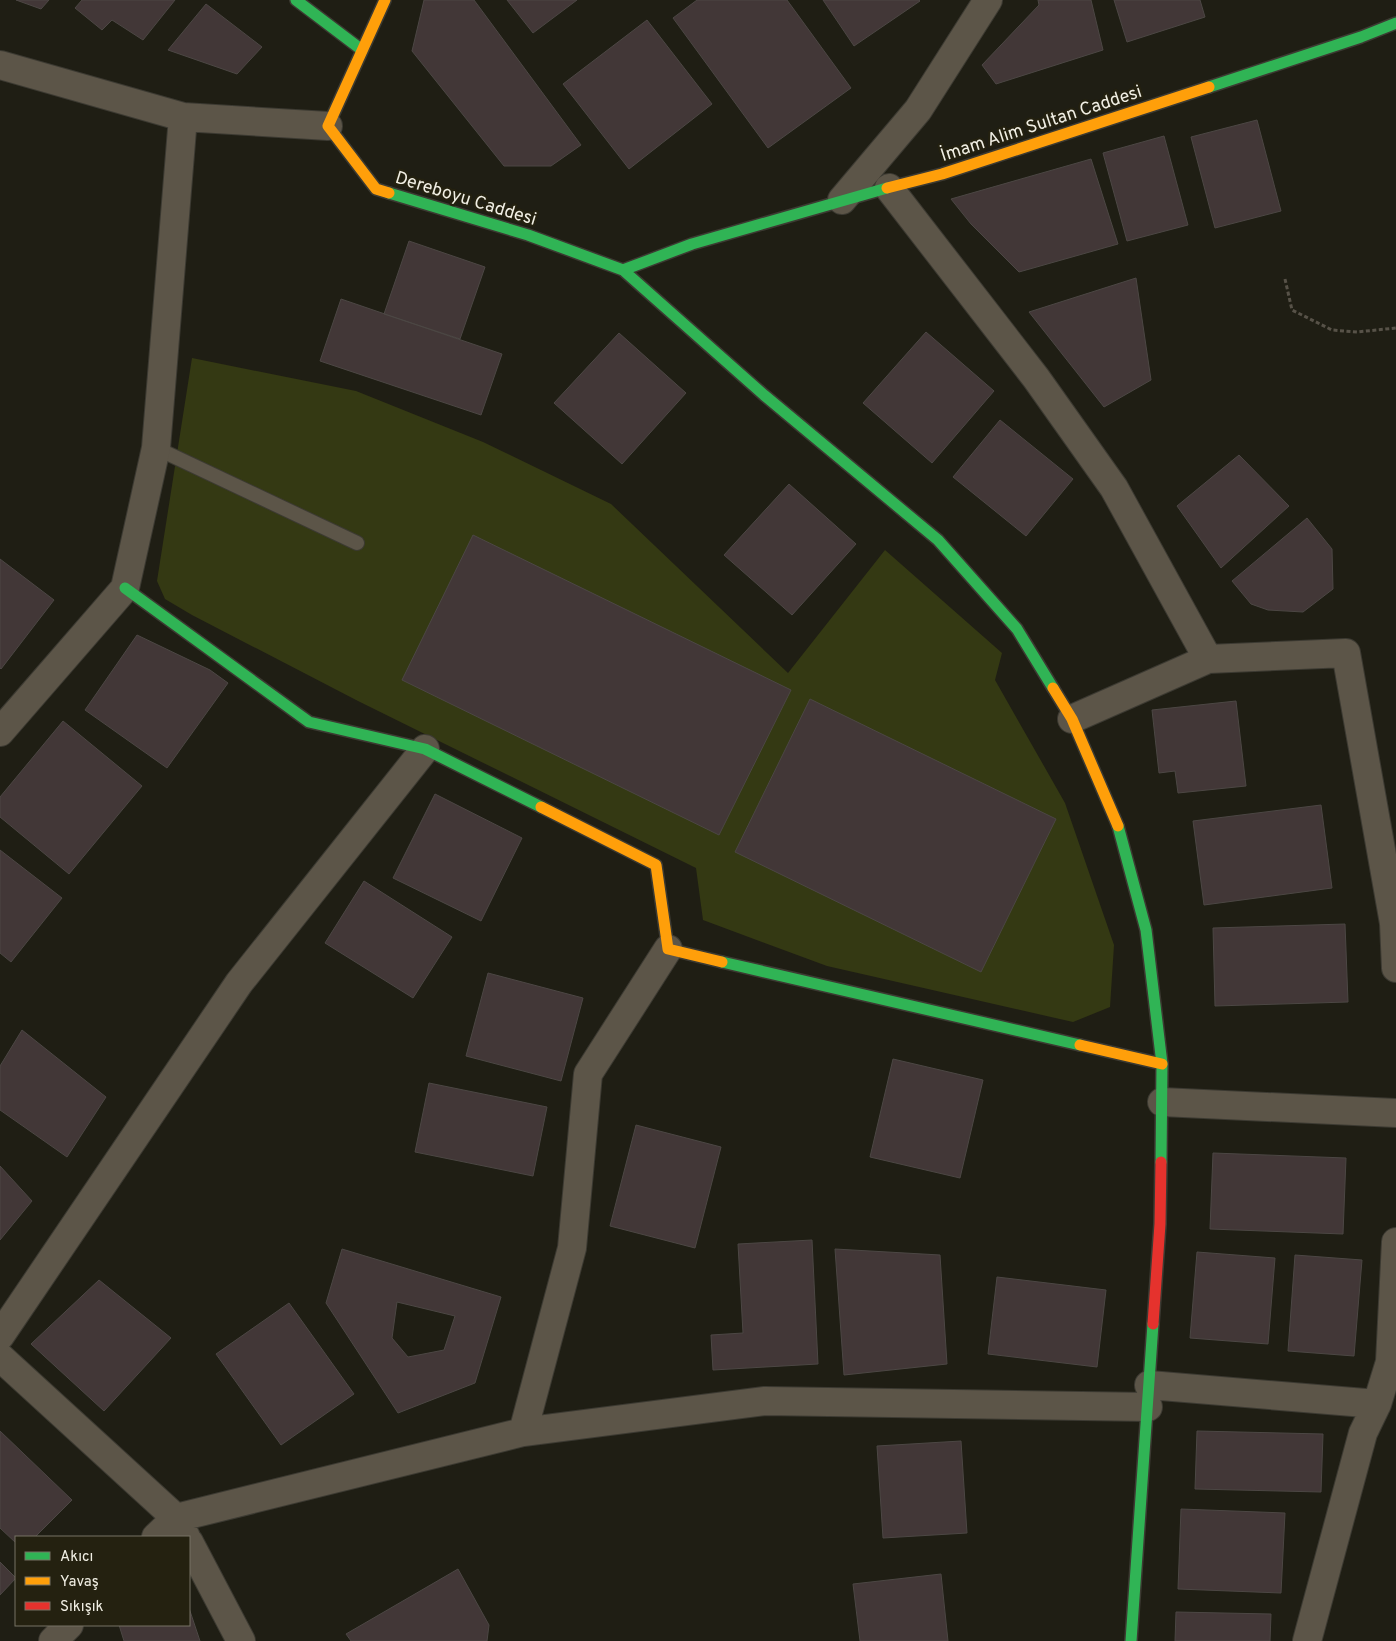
<svg xmlns="http://www.w3.org/2000/svg" width="1396" height="1641" font-family="Overpass,sans-serif">
  <rect width="100%" height="100%" fill="#1f1e14"/>
  <!-- green -->
  <path fill="#343913" d="M 192,358 L 356,391 L 483,442 L 611,504 L 788,673 L 885,550 L 1002,653 L 995,680 L 1065,803 L 1114,945 L 1110,1007 L 1073,1022 L 827,966 L 703,920 L 696,868 L 358,701 L 192,615 L 165,599 L 157,581 Z"/>
  <!-- building -->
  <path fill="#423737" stroke="#4c4744" fill-rule="evenodd" d="M 16,0 L 49,0 L 41,9 Z
    M 82,0 L 175,0 L 143,40 L 112,20 L 102,30 L 75,8 Z
    M 424,0 L 474,0 L 581,145 L 551,166 L 504,166 L 412,51 Z
    M 507,0 L 577,0 L 533,33 Z
    M 697,0 L 787,0 L 851,88 L 768,148 L 673,18 Z
    M 823,0 L 919,0 L 920,1 L 854,46 Z
    M 1038,0 L 1091,0 L 1103,50 L 996,84 L 982,65 L 1039,5 Z
    M 1114,0 L 1200,0 L 1205,17 L 1127,42 Z
    M 206,4 L 262,47 L 237,74 L 168,50 Z
    M 647,20 L 712,104 L 629,169 L 563,84 Z
    M 1257,120 L 1281,211 L 1215,228 L 1191,137 Z
    M 1164,136 L 1188,225 L 1127,241 L 1103,153 Z
    M 1091,159 L 1118,244 L 1019,272 L 971,224 L 951,199 Z
    M 409,241 L 485,267 L 460,339 L 384,314 Z
    M 1136,278 L 1151,380 L 1104,407 L 1029,312 Z
    M 341,299 L 502,354 L 481,415 L 320,361 Z
    M 926,332 L 994,391 L 932,463 L 863,403 Z
    M 619,333 L 686,393 L 622,464 L 554,403 Z
    M 1000,420 L 1073,479 L 1026,536 L 953,477 Z
    M 1239,455 L 1289,506 L 1221,568 L 1177,506 Z
    M 789,484 L 856,544 L 792,615 L 724,555 Z
    M 1307,518 L 1332,549 L 1333,589 L 1303,612 L 1268,610 L 1251,604 L 1232,581 Z
    M 473,535 L 791,690 L 719,835 L 402,680 Z
    M 0,559 L 54,600 L 1,669 L 0,668 Z
    M 137,635 L 210,670 L 228,683 L 167,768 L 85,710 Z
    M 810,699 L 1056,819 L 981,972 L 735,852 Z
    M 1236,701 L 1246,786 L 1178,793 L 1175,771 L 1159,773 L 1152,710 Z
    M 63,721 L 142,786 L 69,874 L 0,817 L 0,797 Z
    M 435,794 L 522,838 L 481,921 L 393,878 Z
    M 1321,805 L 1332,888 L 1204,905 L 1193,821 Z
    M 0,850 L 62,898 L 11,962 L 0,953 Z
    M 364,881 L 452,937 L 413,998 L 325,943 Z
    M 1345,924 L 1348,1002 L 1215,1006 L 1213,928 Z
    M 488,973 L 583,998 L 561,1081 L 466,1056 Z
    M 22,1030 L 106,1097 L 67,1157 L 0,1110 L 0,1066 Z
    M 893,1059 L 983,1080 L 960,1178 L 870,1157 Z
    M 429,1083 L 547,1107 L 533,1176 L 415,1152 Z
    M 636,1125 L 721,1147 L 695,1248 L 610,1226 Z
    M 1213,1153 L 1346,1158 L 1343,1234 L 1210,1229 Z
    M 0,1166 L 32,1201 L 0,1240 Z
    M 812,1240 L 818,1364 L 713,1370 L 711,1335 L 743,1333 L 738,1244 Z
    M 342,1249 L 501,1297 L 475,1383 L 398,1413 L 326,1303 ZM 397,1302 L 455,1316 L 444,1350 L 408,1357 L 392,1338 Z
    M 835,1249 L 940,1255 L 947,1364 L 844,1375 Z
    M 1197,1252 L 1275,1258 L 1268,1344 L 1190,1338 Z
    M 1295,1255 L 1362,1260 L 1354,1356 L 1288,1351 Z
    M 997,1277 L 1106,1290 L 1097,1367 L 988,1354 Z
    M 99,1280 L 171,1338 L 104,1411 L 31,1344 Z
    M 289,1303 L 354,1394 L 281,1445 L 216,1354 Z
    M 0,1431 L 72,1500 L 35,1537 L 16,1537 L 16,1543 L 0,1528 Z
    M 1197,1431 L 1323,1434 L 1321,1492 L 1195,1489 Z
    M 961,1441 L 967,1533 L 883,1538 L 877,1446 Z
    M 1181,1509 L 1285,1513 L 1281,1593 L 1178,1589 Z
    M 0,1562 L 16,1578 L 0,1595 Z
    M 458,1569 L 489,1625 L 487,1641 L 351,1641 L 346,1634 Z
    M 941,1574 L 948,1641 L 860,1641 L 853,1584 Z
    M 189,1608 L 200,1641 L 124,1641 L 119,1625 L 189,1625 Z
    M 1176,1612 L 1271,1614 L 1270,1641 L 1175,1641 Z"/>
  <g fill="none" stroke-linecap="round" stroke-linejoin="round">
    <defs>
      <path id="lane" d="M 156,448 L 357,543"/>
      <path id="street" d="M 0,65 L 183,117 L 328,126
        M 889,188 L 1036,378 L 1114,488 L 1208,659
        M 842,200 L 918,110 L 988,0
        M 1072,719 L 1208,659 L 1346,653 L 1394,923 L 1396,968
        M 0,732 L 125,588 L 156,448 L 183,117
        M 1162,1102 L 1396,1113
        M 0,1336 L 239,983 L 425,749
        M 0,1357 L 176,1518 L 186,1537
        M 1149,1385 L 1377,1404
        M 523,1432 L 765,1401 L 1148,1407
        M 156,1537 L 176,1518 L 523,1432 L 572,1248 L 588,1074 L 668,949
        M 189,1542 L 241,1641
        M 53,1641 L 69,1625
        M 1307,1641 L 1363,1433 L 1377,1404 L 1390,1362 L 1396,1242"/>
      <path id="fast" d="M 296,0 L 362,50
        M 1209,87 L 1361,37 L 1396,23
        M 389,193 L 528,235 L 623,270 L 692,244 L 887,188
        M 623,270 L 764,395 L 938,540 L 1017,629 L 1053,688
        M 125,588 L 309,722 L 425,749 L 541,807
        M 1118,826 L 1146,930 L 1162,1064 L 1161,1162
        M 722,962 L 1080,1045
        M 1131,1641 L 1153,1324"/>
      <path id="slow" d="M 385,0 L 328,126 L 376,189 L 389,193
        M 887,188 L 942,174 L 1209,87
        M 1053,688 L 1072,719 L 1118,826
        M 541,807 L 656,865 L 668,949 L 722,962
        M 1080,1045 L 1162,1064"/>
      <path id="jam" d="M 1153,1324 L 1160,1224 L 1161,1162"/>
    </defs>
    <!-- lane casing -->
    <use href="#lane" stroke="#3c3a32" stroke-width="16"/>
    <!-- street casing -->
    <use href="#street" stroke="#3c3a32" stroke-width="30"/>
    <!-- fast casing -->
    <use href="#fast" stroke="#3c3a32" stroke-width="14"/>
    <!-- slow casing -->
    <use href="#slow" stroke="#3c3a32" stroke-width="14"/>
    <!-- jam casing -->
    <use href="#jam" stroke="#3c3a32" stroke-width="14"/>
    <!-- path -->
    <path stroke="#575248" stroke-width="3" stroke-dasharray="4 2.5" stroke-linecap="butt" d="M 1285,279 L 1292,310 L 1332,330 L 1357,332 L 1396,328"/>
    <!-- lane -->
    <use href="#lane" stroke="#5c5548" stroke-width="14"/>
    <!-- street -->
    <use href="#street" stroke="#5c5548" stroke-width="28"/>
    <!-- fast -->
    <use href="#fast" stroke="#30b455" stroke-width="11"/>
    <!-- slow -->
    <use href="#slow" stroke="#ff9f0a" stroke-width="11"/>
    <!-- jam -->
    <use href="#jam" stroke="#e5322d" stroke-width="11"/>
  </g>
  <g text-anchor="middle" stroke-width="4.5" stroke-linejoin="round" paint-order="stroke">
    <!-- street labels -->
    <g font-size="18" fill="#f1efe4" stroke="#242110">
      <text transform="translate(1041 123) rotate(-18)" y="6">İmam Alim Sultan Caddesi</text>
      <text transform="translate(466 198) rotate(17)" y="6">Dereboyu Caddesi</text>
    </g>
  </g>
  <!-- legend -->
  <rect x="15" y="1536" width="175" height="90" fill="#242110" stroke="#767365"/>
  <rect x="25" y="1552" width="25" height="8" fill="#30b455" stroke="#767365"/>
  <text x="60" y="1561" font-size="15" fill="#f1efe4">Akıcı</text>
  <rect x="25" y="1577" width="25" height="8" fill="#ff9f0a" stroke="#767365"/>
  <text x="60" y="1586" font-size="15" fill="#f1efe4">Yavaş</text>
  <rect x="25" y="1602" width="25" height="8" fill="#e5322d" stroke="#767365"/>
  <text x="60" y="1611" font-size="15" fill="#f1efe4">Sıkışık</text>
</svg>
